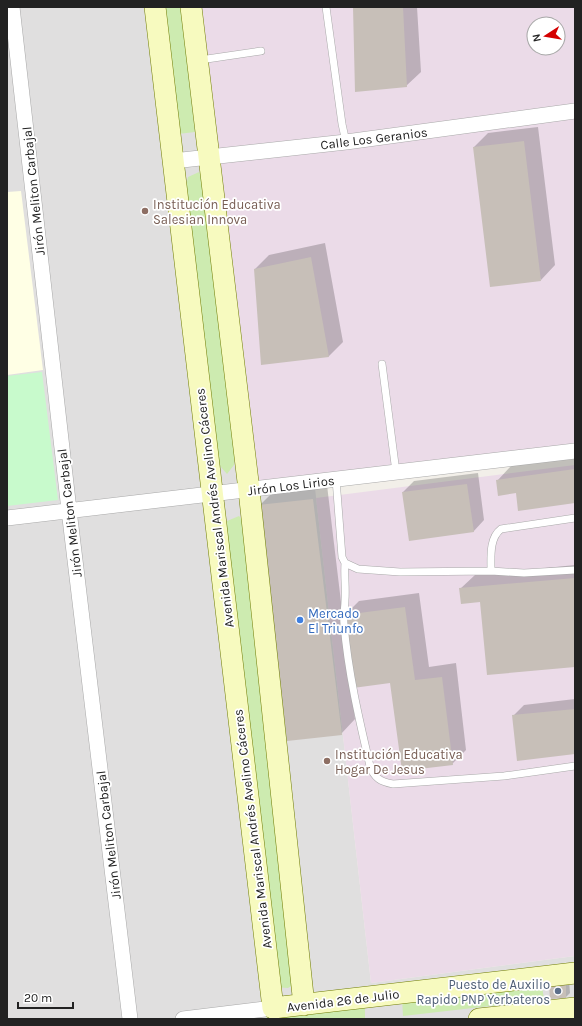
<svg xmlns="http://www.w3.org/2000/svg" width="582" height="1026" font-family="Karla,sans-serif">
  <rect width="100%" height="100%" fill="#f2efe9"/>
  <!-- residential -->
  <path fill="#e0dfdf" d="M 7,7 L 198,7 L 315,488 L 371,983 L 575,956 L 575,1019 L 7,1019 Z"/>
  <!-- industrial -->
  <path fill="#ebdbe8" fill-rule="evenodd" d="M 198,7 L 575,7 L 575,455 L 257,495 ZM 534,24 L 558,24 L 558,48 L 534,48 Z
    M 575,465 L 575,956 L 371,983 L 316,498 Z"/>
  <!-- education -->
  <path fill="#ffffe5" d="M 21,191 L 43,370 L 7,375 L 7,192 Z"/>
  <!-- grass -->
  <path fill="#cdebb0" d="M 164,7 L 181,7 L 195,132 L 178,134 Z
    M 199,172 L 204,182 L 236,445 L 234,465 L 227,474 L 219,465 L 186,187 L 188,177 Z
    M 239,516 L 246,525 L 296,983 L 288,988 L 274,987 L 225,535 L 227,521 Z
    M 542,985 L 544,1000 L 403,1016 L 402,999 Z
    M 365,1008 L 365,1019 L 253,1019 Z"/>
  <!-- park -->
  <path fill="#c8facc" d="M 42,372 L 58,500 L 7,506 L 7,376 Z"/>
  <!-- shadow -->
  <path fill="#0003" d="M 354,7 L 417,7 L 421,72 L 406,86 Z
    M 538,127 L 555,265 L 541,280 L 474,147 L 488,133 Z
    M 325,243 L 343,342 L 329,356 L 262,364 L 255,269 L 269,255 Z
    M 575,457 L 575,502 L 517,492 L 497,481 L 511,466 Z
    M 478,473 L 484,520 L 473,532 L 403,492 L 414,481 Z
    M 327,485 L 355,719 L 341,734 L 259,506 L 274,491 Z
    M 575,565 L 575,666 L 481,601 L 460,589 L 475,575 Z
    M 419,593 L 429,667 L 456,663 L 466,750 L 452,764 L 391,682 L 345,615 L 359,601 Z
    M 575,699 L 575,753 L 513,716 L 524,705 Z
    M 569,980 L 570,993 L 566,997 L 551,998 Z"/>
  <!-- building -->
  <path fill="#c7bfb8" d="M 353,7 L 403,7 L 407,87 L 355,92 Z
    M 524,141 L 541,281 L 490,287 L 473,147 Z
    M 311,257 L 329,357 L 261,365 L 254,269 Z
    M 575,469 L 575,503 L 518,511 L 516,493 L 498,496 L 496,480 Z
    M 467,484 L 474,532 L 409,541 L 402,492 Z
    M 313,499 L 342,735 L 287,741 L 258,505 Z
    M 575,578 L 575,667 L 487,675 L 480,602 L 461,604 L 459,588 Z
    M 405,607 L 415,680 L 442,677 L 453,765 L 402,771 L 390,683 L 353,688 L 344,615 Z
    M 575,709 L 575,754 L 517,761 L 512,715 Z
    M 566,983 L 566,998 L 550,999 L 549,984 Z"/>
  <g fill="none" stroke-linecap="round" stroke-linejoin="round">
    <defs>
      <path id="lane" d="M 326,7 L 342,124 L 346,142
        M 200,60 L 261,51
        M 382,364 L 396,472
        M 336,479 L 342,557 L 345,563 L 358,569 L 400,572 L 491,571 L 524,573 L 575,570
        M 345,563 C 344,575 346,588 345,600 C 345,608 343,616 344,624 C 348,672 359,719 370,766 C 374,778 381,782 393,784 L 504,776 L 575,766
        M 491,571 C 491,558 489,538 501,529 L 575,518"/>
      <path id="street" d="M 12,7 L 69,510 L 130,1019
        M 173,161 L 346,142 L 575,111
        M 7,518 L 575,451
        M 183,1019 L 273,1008"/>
      <path id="secondary" d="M 155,7 L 273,1008 L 575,973
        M 191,7 L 249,490 L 304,1005
        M 479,1019 L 575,1008"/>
    </defs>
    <!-- lane casing -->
    <use href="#lane" stroke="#a9a9a9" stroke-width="8"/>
    <!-- street casing -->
    <use href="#street" stroke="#a9a9a9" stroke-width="16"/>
    <!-- secondary casing -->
    <use href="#secondary" stroke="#707d05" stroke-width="22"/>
    <!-- lane -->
    <use href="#lane" stroke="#fff" stroke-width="7"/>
    <!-- street -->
    <use href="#street" stroke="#fff" stroke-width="15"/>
    <!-- secondary -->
    <use href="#secondary" stroke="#f7fabf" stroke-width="21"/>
  </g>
  <!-- markers -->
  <g fill="#8d6e63" stroke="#fff" stroke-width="1.5">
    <circle cx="145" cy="211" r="4"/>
    <circle cx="327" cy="761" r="4"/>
  </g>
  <circle fill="#3f7fe0" stroke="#fff" stroke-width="1.5" cx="300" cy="620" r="4"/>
  <circle fill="#5c6f8a" stroke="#fff" stroke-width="1.5" cx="558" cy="991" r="4"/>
  <g text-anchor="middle" stroke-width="3.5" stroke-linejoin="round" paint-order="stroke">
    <!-- street labels -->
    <g font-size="13" fill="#222" stroke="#fff">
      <text transform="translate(374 138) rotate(-7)" y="5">Calle Los Geranios</text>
      <text transform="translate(33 191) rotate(-96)" y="5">Jirón Meliton Carbajal</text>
      <text transform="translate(291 485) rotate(-7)" y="5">Jirón Los Lirios</text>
      <text transform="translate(214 508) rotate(-97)" y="5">Avenida Mariscal Andrés Avelino Cáceres</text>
      <text transform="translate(69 513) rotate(-97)" y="5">Jirón Meliton Carbajal</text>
      <text transform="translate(252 829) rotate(-97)" y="5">Avenida Mariscal Andrés Avelino Cáceres</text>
      <text transform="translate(108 835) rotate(-97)" y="5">Jirón Meliton Carbajal</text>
      <text transform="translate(343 1000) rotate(-7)" y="5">Avenida 26 de Julio</text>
    </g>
    <!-- education labels -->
    <g font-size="13" fill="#785e54" stroke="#fff" text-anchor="start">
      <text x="153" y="209">Institución Educativa<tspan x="153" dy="15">Salesian Innova</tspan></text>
      <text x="335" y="759">Institución Educativa<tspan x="335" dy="15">Hogar De Jesus</tspan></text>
    </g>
    <!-- shop labels -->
    <g font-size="13" fill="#366cbe" stroke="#fff" text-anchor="start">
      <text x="308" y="618">Mercado<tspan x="308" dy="15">El Triunfo</tspan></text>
    </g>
    <!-- service labels -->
    <g font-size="13" fill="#4e5e75" stroke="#fff" text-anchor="end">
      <text x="550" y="989">Puesto de Auxilio<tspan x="550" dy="15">Rapido PNP Yerbateros</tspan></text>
    </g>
  </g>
  <!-- border -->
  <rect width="582" height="1026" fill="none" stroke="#222222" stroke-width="16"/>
  <!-- north arrow -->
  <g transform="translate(546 36) rotate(258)"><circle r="19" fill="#ffffff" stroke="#a7a7a7"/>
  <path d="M0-3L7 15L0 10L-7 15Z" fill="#d40000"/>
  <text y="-6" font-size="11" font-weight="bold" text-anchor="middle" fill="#222222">N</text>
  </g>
  <!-- scale -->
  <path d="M18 1002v6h55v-6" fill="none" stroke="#222222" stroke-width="2"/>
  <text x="24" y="1002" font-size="12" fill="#222222" stroke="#ffffff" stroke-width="3" paint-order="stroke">20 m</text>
</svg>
